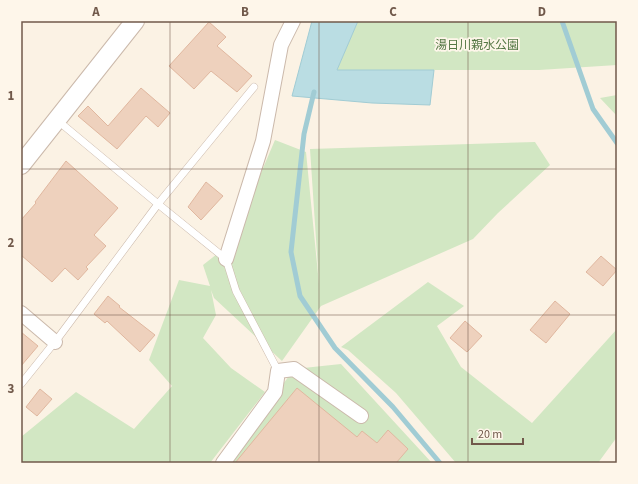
<svg xmlns="http://www.w3.org/2000/svg" width="638" height="484" font-family="'Source Sans 3','Noto Sans JP',sans-serif">
  <rect width="100%" height="100%" fill="#fbf2e4"/>
  <!-- green -->
  <path fill="#d2e7c3" d="M 358,21 L 617,21 L 617,65 L 539,70 L 337,70 Z
    M 617,95 L 617,116 L 600,98 Z
    M 275,140 L 306,152 L 319,284 L 310,149 L 535,142 L 550,165 L 498,213 L 473,239 L 321,306 L 282,361 L 214,298 L 211,290 L 216,315 L 203,338 L 231,368 L 265,392 L 210,463 L 21,463 L 21,437 L 76,392 L 134,429 L 172,386 L 149,360 L 179,280 L 210,286 L 203,265 L 231,243 Z
    M 428,282 L 464,306 L 437,326 L 461,367 L 532,423 L 617,329 L 617,437 L 598,463 L 456,463 L 396,393 L 348,350 L 341,347 Z
    M 341,364 L 432,463 L 226,463 L 294,369 Z"/>
  <!-- water -->
  <path fill="#badde3" stroke="#a1ccd4" d="M 312,21 L 358,21 L 337,70 L 434,70 L 430,105 L 372,103 L 292,96 Z"/>
  <g fill="none" stroke-linecap="round" stroke-linejoin="round">
    <!-- stream -->
    <path stroke="#a1ccd4" stroke-width="5" d="M 562,21 L 593,109 L 617,143
      M 314,92 L 304,134 L 291,252 L 300,296 L 335,348 L 393,407 L 440,463"/>
  </g>
  <!-- building -->
  <path fill="#eed1bd" stroke="#e0b79f" d="M 209,22 L 226,37 L 217,46 L 252,76 L 237,92 L 211,71 L 194,89 L 169,66 Z
    M 141,88 L 170,113 L 158,127 L 146,116 L 117,149 L 78,116 L 88,106 L 108,126 Z
    M 66,161 L 118,208 L 94,235 L 106,246 L 86,267 L 88,269 L 78,280 L 65,268 L 52,282 L 21,255 L 21,220 L 36,203 L 35,202 Z
    M 206,182 L 223,196 L 201,220 L 188,207 Z
    M 601,256 L 617,270 L 603,286 L 586,272 Z
    M 108,296 L 120,306 L 119,307 L 155,335 L 140,352 L 107,321 L 105,323 L 94,314 Z
    M 555,301 L 570,314 L 546,343 L 530,330 Z
    M 465,321 L 482,336 L 467,352 L 450,338 Z
    M 21,332 L 38,346 L 21,366 Z
    M 297,388 L 357,437 L 362,431 L 377,443 L 388,430 L 408,449 L 396,463 L 235,463 Z
    M 40,389 L 52,399 L 37,416 L 26,407 Z"/>
  <g fill="none" stroke-linecap="round" stroke-linejoin="round">
    <defs>
      <path id="service" d="M 57,120 L 158,204 L 254,87
        M 21,384 L 58,338 L 158,204 L 226,259 L 236,291 L 278,371"/>
      <path id="minor" d="M 226,259 L 263,141 L 281,45 L 293,21
        M 21,313 L 55,342
        M 223,463 L 275,392 L 278,371 L 294,369 L 361,416"/>
      <path id="tertiary" d="M 21,165 L 135,21"/>
    </defs>
    <!-- service casing -->
    <use href="#service" stroke="#cbb9ab" stroke-width="8"/>
    <!-- minor casing -->
    <use href="#minor" stroke="#cbb9ab" stroke-width="16"/>
    <!-- tertiary casing -->
    <use href="#tertiary" stroke="#cbb9ab" stroke-width="20"/>
    <!-- service -->
    <use href="#service" stroke="#fff" stroke-width="7"/>
    <!-- minor -->
    <use href="#minor" stroke="#fff" stroke-width="14"/>
    <!-- tertiary -->
    <use href="#tertiary" stroke="#fff" stroke-width="18"/>
  </g>
  <!-- grid -->
  <path fill="none" stroke="#71594b" stroke-width="1" stroke-opacity="0.55" d="M 170,21 L 170,463M 319,21 L 319,463M 468,21 L 468,463M 21,169 L 617,169M 21,315 L 617,315"/>
  <g text-anchor="middle" stroke-width="3.5" stroke-linejoin="round" paint-order="stroke">
    <!-- park labels -->
    <g font-size="12" fill="#547744" stroke="#fef6ea">
      <text x="477" y="49">湯日川親水公園</text>
    </g>
  </g>
  <!-- border -->
  <rect width="638" height="484" fill="none" stroke="#fef6ea" stroke-width="44"/>
  <!-- scale -->
  <path d="M472 438v6h51v-6" fill="none" stroke="#71594b" stroke-width="2"/>
  <text x="478" y="438" font-size="12" fill="#71594b" stroke="#fef6ea" stroke-width="3" paint-order="stroke">20 m</text>
  <rect x="22" y="22" width="594" height="440" fill="none" stroke="#71594b" stroke-width="1.5"/>
  <g font-size="13" text-anchor="middle" font-weight="bold" fill="#71594b">
    <text x="96" y="16">A</text>
    <text x="245" y="16">B</text>
    <text x="393" y="16">C</text>
    <text x="542" y="16">D</text>
    <text x="11" y="100">1</text>
    <text x="11" y="247">2</text>
    <text x="11" y="393">3</text>
  </g>
</svg>
